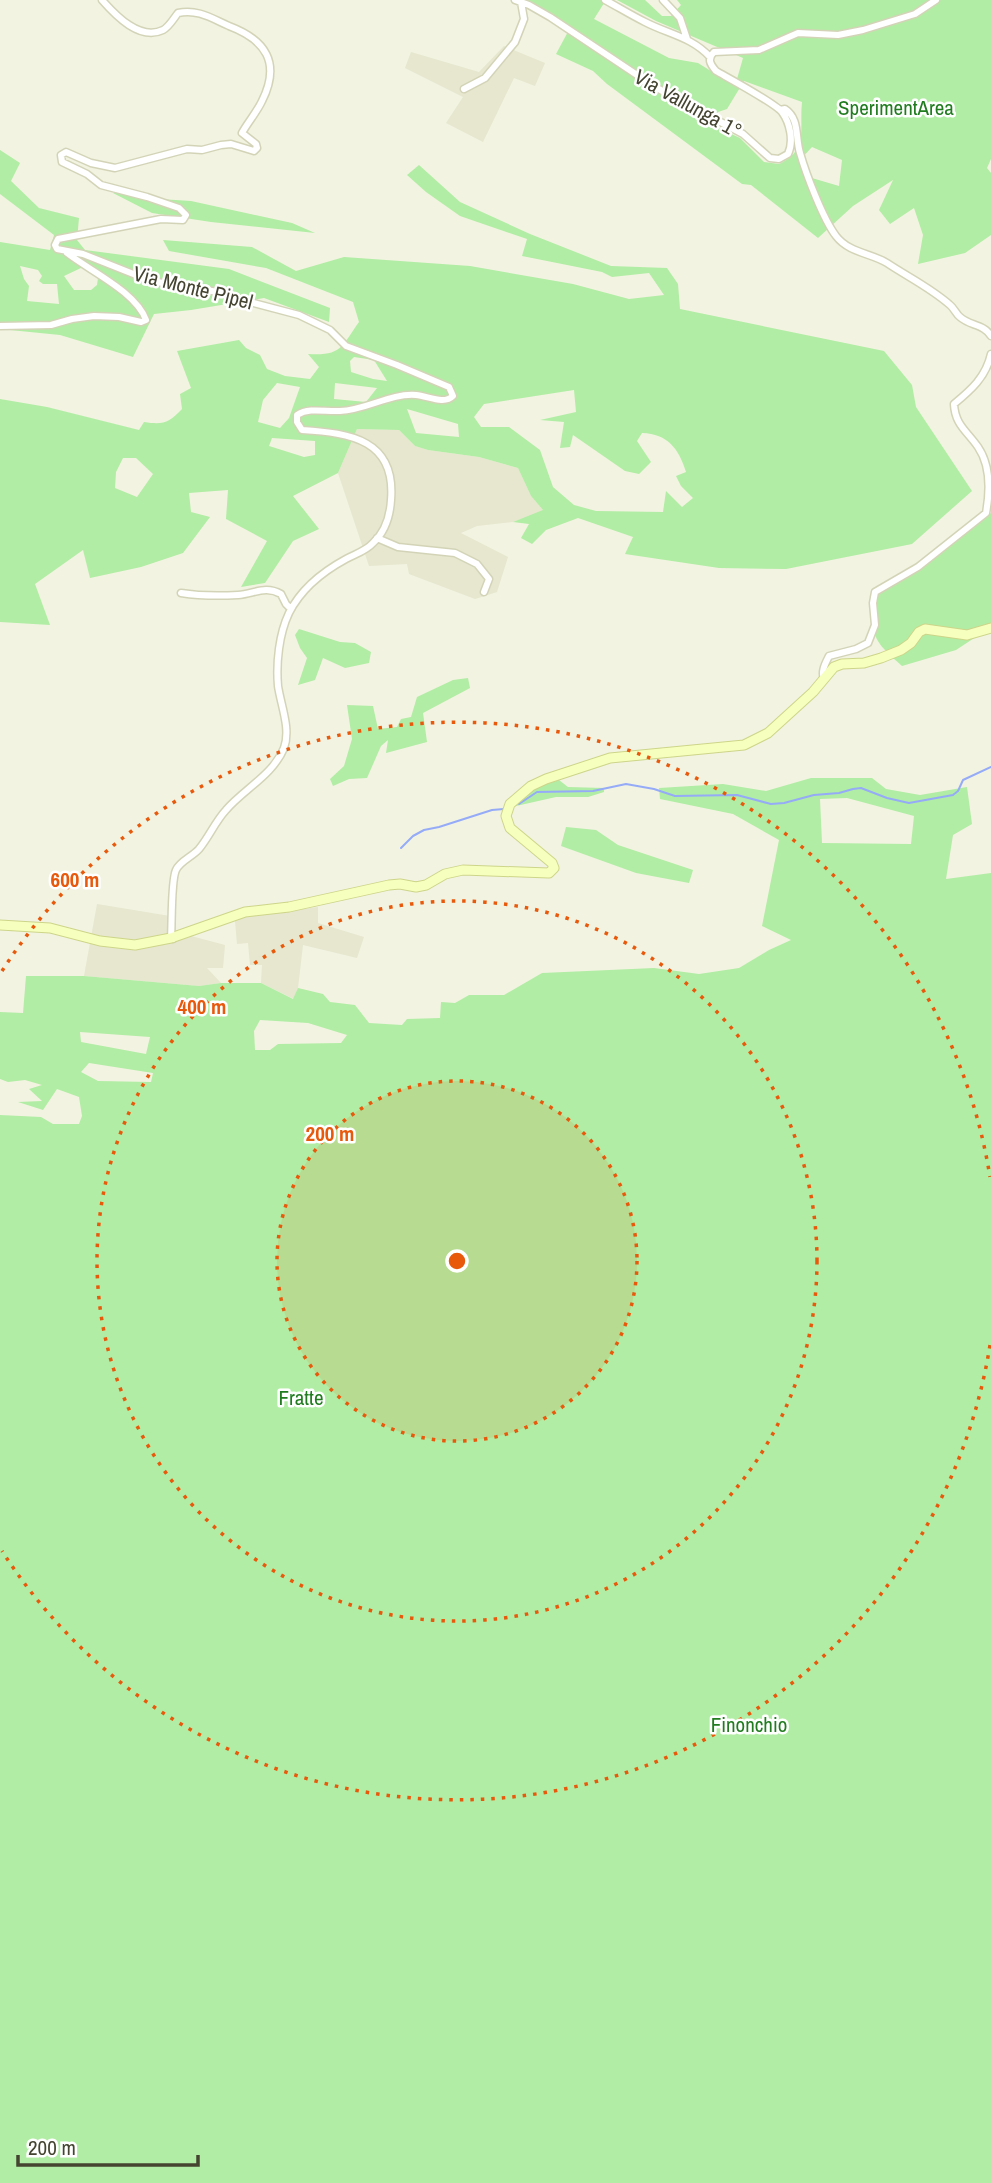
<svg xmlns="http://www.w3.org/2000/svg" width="991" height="2183" font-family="'Archivo Narrow',sans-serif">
  <rect width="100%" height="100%" fill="#f2f3e1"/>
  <!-- residential -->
  <path fill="#e6e7ce" d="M 504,46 L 545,63 L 535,86 L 514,78 L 483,142 L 446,123 L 463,97 L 405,68 L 411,52 L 479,72 Z
    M 357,429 L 399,430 L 415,446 L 428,450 L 479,457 L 518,468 L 531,496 L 544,511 L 513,522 L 477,526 L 461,533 L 508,557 L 497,592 L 475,599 L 409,574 L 407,564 L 369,566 L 338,473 Z
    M 97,904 L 176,917 L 176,932 L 225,945 L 223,968 L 207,968 L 221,983 L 199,986 L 84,976 Z
    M 318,907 L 318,923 L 364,937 L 357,958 L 303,945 L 298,988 L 294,999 L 261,983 L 262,965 L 250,965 L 248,943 L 237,944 L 235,921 L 245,917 Z"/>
  <!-- green -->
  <path fill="#b1eda4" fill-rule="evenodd" d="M 524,0 L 606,0 L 594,19 L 669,58 L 698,63 L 735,86 L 743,58 L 656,21 L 617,0 L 645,0 L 662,16 L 671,16 L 681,5 L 677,0 L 991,0 L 991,159 L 987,168 L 991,173 L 991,235 L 965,253 L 918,264 L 923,235 L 914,208 L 890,224 L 879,210 L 893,180 L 853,206 L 818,238 L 751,185 L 742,184 L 607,84 L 593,71 L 556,54 L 570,28 ZM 744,81 L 802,102 C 799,129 809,150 779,164 L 764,162 L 740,138 L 714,126 L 718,112 L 727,109 ZM 812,147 L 842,160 L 839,186 L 805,176 L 800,160 Z
    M 0,150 L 20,163 L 11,181 L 39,208 L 79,218 L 77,240 L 85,250 L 229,269 L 330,308 L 329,322 L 264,298 L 191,310 L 154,314 L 133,357 L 60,335 L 0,329 L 0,242 L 50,250 L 54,235 L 0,194 ZM 20,266 L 38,270 L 42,276 L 39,281 L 43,284 L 57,284 L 59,304 L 27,301 L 29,286 L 24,279 ZM 83,267 L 98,278 L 97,285 L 91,290 L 74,290 L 64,276 Z
    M 419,165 L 460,202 L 530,234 L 611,266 L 667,268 L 678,284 L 680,309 L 884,351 L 912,385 L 916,407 L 972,491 L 912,544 L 786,569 L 719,568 L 625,554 L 633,537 L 578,518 L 546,530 L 532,544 L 521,538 L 529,524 L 513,522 L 543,510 L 531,496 L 518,468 L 479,457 L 428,450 L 415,446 L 399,430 L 357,429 L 338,473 L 293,496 L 319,529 L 293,541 L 265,583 L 241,587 L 267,541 L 226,519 L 228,490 L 189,493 L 191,512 L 210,517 L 183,553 L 141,567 L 90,578 L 83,550 L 35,584 L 50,625 L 0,622 L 0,399 L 47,407 L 139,430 L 144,422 C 163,425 169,423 182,409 L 180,394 L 191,388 L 177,351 L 239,340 L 246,348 L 260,355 L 267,369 L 285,376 L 310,379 L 319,367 L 308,354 C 342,356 341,347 359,322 L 353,302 L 266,268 L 169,251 L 163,240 L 252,247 L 296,271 L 344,257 L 470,266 L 573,284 L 629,299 L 664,295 L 649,273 L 612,277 L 602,272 L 522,256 L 527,239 L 460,216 L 426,192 L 407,175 ZM 354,357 L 374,360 L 387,381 L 373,379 L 351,372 L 350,361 ZM 277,383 L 300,387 L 289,418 L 280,428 L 258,422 L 263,400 ZM 335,383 L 377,388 L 366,402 L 334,399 ZM 574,390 L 576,412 L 540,420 L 564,422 L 560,448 L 570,447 L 573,435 L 625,471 L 639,474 L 651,462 L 637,441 L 642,433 C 668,434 679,449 686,472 L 676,476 L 681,486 L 693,498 L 682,507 L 666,491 L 663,512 L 596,511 L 574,505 L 553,487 L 540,450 L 509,427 L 481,427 L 474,417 L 484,404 ZM 407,409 L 458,424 L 459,437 L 416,433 ZM 272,438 L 315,441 L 315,455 L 304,457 L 269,446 ZM 123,458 L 136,458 L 153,474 L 137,497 L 115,488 L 116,472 Z
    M 113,193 L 128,193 L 144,198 L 191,201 L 292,223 L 315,233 L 211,222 L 152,213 Z
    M 991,513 L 991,627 L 956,650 L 902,666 C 874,641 871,638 873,599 Z
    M 299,629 L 340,642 L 355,643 L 371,652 L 369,663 L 345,668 L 323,658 L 315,680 L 298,685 L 307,658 L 300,648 L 295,635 Z
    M 468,678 L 470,688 L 423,713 L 427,742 L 386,753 L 388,740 L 381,746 L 367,778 L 349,779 L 333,786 L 330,779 L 344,766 L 352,739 L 347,705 L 373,706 L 378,729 L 397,727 L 401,719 L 411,717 L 417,697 L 453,680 Z
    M 811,778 L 872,778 L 886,789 L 920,795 L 967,787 L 972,824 L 953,835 L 946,879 L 991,873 L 991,2183 L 0,2183 L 0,1115 L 41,1117 L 53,1124 L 79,1124 L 82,1116 L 79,1097 L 57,1089 L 43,1110 L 18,1102 L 42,1101 L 29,1089 L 42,1085 L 25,1080 L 8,1082 L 0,1079 L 0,1012 L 23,1013 L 26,976 L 84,976 L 199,986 L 221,983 L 261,983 L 293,999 L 298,988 L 323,994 L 330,1002 L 355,1005 L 369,1023 L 402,1025 L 407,1019 L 440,1018 L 441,1002 L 455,1003 L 469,995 L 504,995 L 542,973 L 654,968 L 699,974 L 739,968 L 769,950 L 791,940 L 762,926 L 779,840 L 733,814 L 660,799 L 659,788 L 723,784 L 766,791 ZM 847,798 L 914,816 L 911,844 L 822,843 L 820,799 ZM 260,1020 L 308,1023 L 347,1035 L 341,1043 L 278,1044 L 270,1050 L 255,1050 L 254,1031 ZM 80,1032 L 150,1037 L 146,1054 L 81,1042 ZM 89,1063 L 153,1073 L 151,1082 L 98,1081 L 81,1072 Z
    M 559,780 L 568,787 L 604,788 L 604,792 L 588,797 L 556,797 L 516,806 L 516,801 L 530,789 Z
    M 566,827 L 596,830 L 618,845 L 693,870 L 689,883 L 636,873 L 561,846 Z"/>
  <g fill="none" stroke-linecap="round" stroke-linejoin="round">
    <!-- stream -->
    <path stroke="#95abf8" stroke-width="2" d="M 519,804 L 537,792 L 593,791 L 626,784 L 654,789 L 675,796 L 737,795 L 771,804 L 784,803 L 814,795 L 839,793 L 853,789 L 861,788 L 887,798 L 909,803 L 953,795 L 958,791 L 963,780 L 991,767
      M 401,848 L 413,836 L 424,830 L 439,827 L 492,810 L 504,809"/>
    <defs>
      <path id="street" d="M 102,0 C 116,16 140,41 163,30 C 169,27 174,18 178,13 C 198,9 211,18 229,26 C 266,40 281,63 262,101 C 257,112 248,122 242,133 L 256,144 L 257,148 L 254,151 L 231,144 L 221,145 L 202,150 L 187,149 L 115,168 L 91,163 L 66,152 L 61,155 L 62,162 L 87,174 L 101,185 L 147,197 L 179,208 L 186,215 L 183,220 L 161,219 L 58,239 L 55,245 L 57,249 L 83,254 L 151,281 L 218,292 L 246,301 L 299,315 L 330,330 L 346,346 L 397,365 L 449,387 L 453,396 C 444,405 428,396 416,395 C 390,393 367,410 340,411 C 325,412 310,407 297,415 L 297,422 L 302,430 C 351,433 396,440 391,500 C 390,516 385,532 373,543 C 366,551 355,554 346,559 C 322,572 301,589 289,613 C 279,634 276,663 278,686 C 281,706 291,729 284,748 C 273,775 244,789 226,810 C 215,822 209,837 199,849 C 192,857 180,861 176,870 C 171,880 172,924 171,938 L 173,939
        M 515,0 L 529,5 L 550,17 L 655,87 L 743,134 L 770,158 L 779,159 L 788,154 C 794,141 790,123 782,112 C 773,102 730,79 716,71 C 710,64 707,59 714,52 L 759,50 L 798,33 L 838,35 L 863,30 L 915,14 L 936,0
        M 605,0 C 618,7 631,15 645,22 C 668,34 692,37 710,57
        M 663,0 L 680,18 L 687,39
        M 464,89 L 485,78 L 515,42 L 524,19 L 521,2
        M 780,110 L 785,109 C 800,119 795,137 800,153 C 806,174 823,219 836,236 C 849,253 871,253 887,263 C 908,277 931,288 950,305 C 954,308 956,314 960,317 C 970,326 984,324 991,336
        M 0,326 L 51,325 L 72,319 L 94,316 L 119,317 L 141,322 L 146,320 C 136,292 90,271 67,253
        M 377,538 L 398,547 L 455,553 L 477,564 L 489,579 L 484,592
        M 181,593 C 200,596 219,596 238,595 C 254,594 265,585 281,594 L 286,604 L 291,609
        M 824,680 C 821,671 825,664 829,656 L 856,649 L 868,643 L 875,625 L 873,603 L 875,592 L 918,567 L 986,513 C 990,491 991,466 978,447 C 967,431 955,425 954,404 C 971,390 986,377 991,354"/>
      <path id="secondary" d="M 0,925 L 50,928 L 100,941 L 135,945 L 171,938 L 245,912 L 289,907 L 389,885 L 400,884 L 416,887 L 426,885 L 445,874 L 463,870 L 549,873 L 554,868 L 552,863 L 510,828 L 506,816 L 510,804 L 531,786 L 546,779 L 610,758 L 744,745 L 768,733 L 813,692 L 834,667 L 842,664 L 864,663 L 881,658 L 901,650 L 911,643 L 919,632 L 925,629 L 967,635 L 991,628"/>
    </defs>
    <!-- street casing -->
    <use href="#street" stroke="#d3d4b7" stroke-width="9"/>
    <!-- secondary casing -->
    <use href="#secondary" stroke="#cdd589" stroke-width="11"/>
    <!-- street -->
    <use href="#street" stroke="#fff" stroke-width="6"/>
    <!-- secondary -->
    <use href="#secondary" stroke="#f7ffbf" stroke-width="9"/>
  </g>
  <!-- distance rings -->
  <circle cx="457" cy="1261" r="180" fill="#e8590c" fill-opacity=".12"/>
  <g fill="none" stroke="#e8590c" stroke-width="3.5" stroke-dasharray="3.5 7">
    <circle cx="457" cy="1261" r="180"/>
    <circle cx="457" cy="1261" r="360"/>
    <path d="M990 1345A540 540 0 0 1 2 1551M2 971A540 540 0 0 1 990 1177"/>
  </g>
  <g text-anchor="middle" stroke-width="5" stroke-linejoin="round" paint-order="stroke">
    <!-- street labels -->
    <g font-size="21" fill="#444431" stroke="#fff">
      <text transform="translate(688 104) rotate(29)" y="7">Via Vallunga 1°</text>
      <text transform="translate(193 288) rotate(14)" y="7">Via Monte Pipel</text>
    </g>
    <!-- park labels -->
    <g font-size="21" fill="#207c1f" stroke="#fff">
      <text x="896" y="115">SperimentArea</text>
      <text x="301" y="1405">Fratte</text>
      <text x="749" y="1732">Finonchio</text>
    </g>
  </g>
  <circle cx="457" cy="1261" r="10" fill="#e8590c" stroke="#fff" stroke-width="3.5"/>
  <g font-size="21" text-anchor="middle" font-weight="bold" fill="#e8590c" stroke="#fff" stroke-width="5" stroke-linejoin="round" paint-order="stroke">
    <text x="75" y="887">600 m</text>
    <text x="202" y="1014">400 m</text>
    <text x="330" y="1141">200 m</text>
  </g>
  <!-- scale -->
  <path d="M18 2155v10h180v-10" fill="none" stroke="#444431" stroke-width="3.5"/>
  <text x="28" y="2155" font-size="21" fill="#444431" stroke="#ffffff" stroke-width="5" paint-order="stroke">200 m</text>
</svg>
